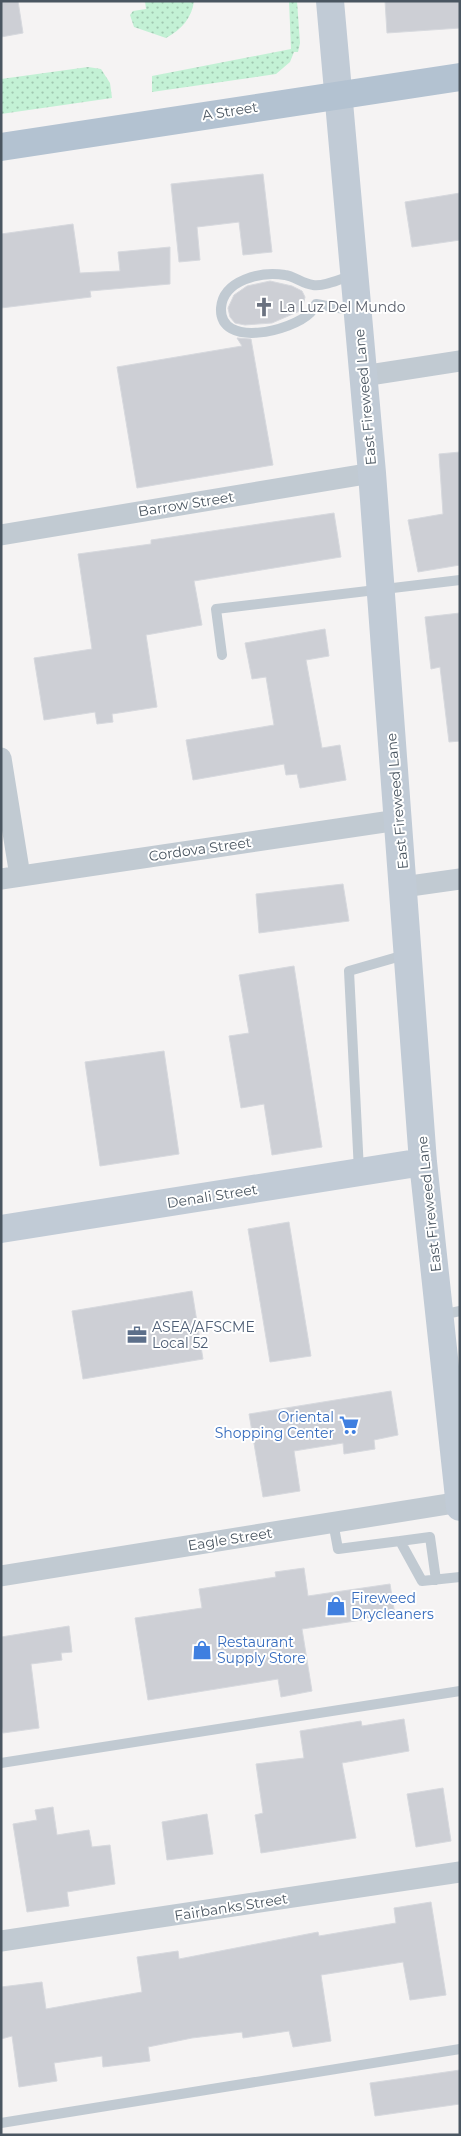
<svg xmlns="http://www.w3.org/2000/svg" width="461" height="2136" font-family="Montserrat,sans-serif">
  <defs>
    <pattern id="grass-dots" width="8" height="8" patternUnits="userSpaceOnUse" patternTransform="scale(1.25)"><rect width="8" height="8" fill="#c3f1d5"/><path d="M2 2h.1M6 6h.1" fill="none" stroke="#a0c6b0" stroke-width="1.8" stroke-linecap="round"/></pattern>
  </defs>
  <rect width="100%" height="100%" fill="#f5f3f3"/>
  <!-- grass -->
  <path fill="url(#grass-dots)" d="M 145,1 L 194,1 C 192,18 181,30 166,38 L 134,27 L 130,15 L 133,11 L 146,9 Z
    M 289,1 L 297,1 L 300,43 L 298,52 L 294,52 L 290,62 L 276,74 L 152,92 L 152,76 L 291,49 Z
    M 88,67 L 101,69 L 110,83 L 112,98 L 1,114 L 1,79 Z"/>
  <!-- building -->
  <path fill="#cdcfd5" stroke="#d7d9de" d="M 1,1 L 18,1 L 23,33 L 1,37 Z
    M 385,1 L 460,1 L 460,28 L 387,33 Z
    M 263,174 L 272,252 L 243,255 L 239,222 L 197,227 L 200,260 L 179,262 L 171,184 Z
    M 460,193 L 460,240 L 412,247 L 405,202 Z
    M 73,224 L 80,273 L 120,271 L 118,252 L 170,247 L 170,284 L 90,291 L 91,297 L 1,308 L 1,234 Z
    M 270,281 L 292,286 L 302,291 L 305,297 L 302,310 L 272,323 L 245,325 L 235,323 L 230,317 L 228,308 L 234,295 L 247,286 Z
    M 237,338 L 251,339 L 273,465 L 137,488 L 117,367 L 242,346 Z
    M 460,452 L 460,565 L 418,572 L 408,520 L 443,514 L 439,454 Z
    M 334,513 L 341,557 L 194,581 L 202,625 L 146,635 L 157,707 L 112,714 L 113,722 L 97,724 L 95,712 L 44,720 L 34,658 L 92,649 L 78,554 L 151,544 L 151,540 Z
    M 460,613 L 460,741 L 449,742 L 440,667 L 431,669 L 425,617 Z
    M 325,629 L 329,656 L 306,660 L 322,748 L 340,745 L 346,780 L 300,788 L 297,774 L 286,775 L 284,764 L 193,780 L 186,740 L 274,725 L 266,677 L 252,679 L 245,643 Z
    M 343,884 L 349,921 L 259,933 L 256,894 Z
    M 294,966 L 322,1147 L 272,1155 L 264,1104 L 241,1108 L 229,1036 L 249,1033 L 239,975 Z
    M 164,1051 L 179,1154 L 100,1166 L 85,1062 Z
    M 289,1222 L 311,1356 L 270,1362 L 248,1229 Z
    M 192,1291 L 203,1359 L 83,1379 L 72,1311 Z
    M 391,1391 L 398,1435 L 374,1440 L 375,1449 L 344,1454 L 343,1443 L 294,1451 L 300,1491 L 263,1497 L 249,1414 Z
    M 304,1568 L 308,1596 L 390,1584 L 395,1615 L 302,1629 L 312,1691 L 281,1697 L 278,1679 L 148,1700 L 135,1618 L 202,1608 L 199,1589 L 276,1577 L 275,1572 Z
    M 69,1626 L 72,1652 L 61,1653 L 62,1660 L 31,1664 L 39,1728 L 3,1733 L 1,1724 L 1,1637 Z
    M 404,1719 L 409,1751 L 342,1763 L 356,1838 L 261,1853 L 255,1815 L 263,1813 L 256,1764 L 304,1758 L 300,1731 L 361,1721 L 362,1726 Z
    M 443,1788 L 451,1841 L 416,1847 L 407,1794 Z
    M 53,1807 L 57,1835 L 89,1830 L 92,1847 L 110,1845 L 115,1884 L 67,1892 L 69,1906 L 27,1912 L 13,1824 L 37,1820 L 35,1810 Z
    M 207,1814 L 213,1854 L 167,1860 L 162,1822 Z
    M 431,1902 L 446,1995 L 410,2000 L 403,1962 L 321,1975 L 331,2041 L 293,2047 L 289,2031 L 243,2038 L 242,2032 L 192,2038 L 148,2047 L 150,2061 L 103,2067 L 102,2056 L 54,2063 L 57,2081 L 19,2087 L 12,2036 L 1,2039 L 1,1987 L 42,1982 L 46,2009 L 142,1992 L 137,1957 L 178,1951 L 179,1959 L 318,1932 L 319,1936 L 396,1923 L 394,1908 Z
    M 460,2070 L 460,2104 L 375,2116 L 370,2083 Z"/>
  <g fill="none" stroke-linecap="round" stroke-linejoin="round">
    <!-- lane -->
    <path stroke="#c1cad2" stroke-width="10" d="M 353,275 C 343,278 324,287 313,285 C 303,284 294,276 285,275 C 261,271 223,280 221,308 C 219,349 292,331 310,313 C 312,311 314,307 316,304 L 356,311
      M 222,655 L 216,609 L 460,580
      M 359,1171 L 349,971 L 408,954
      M 441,1315 L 460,1311
      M 333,1522 L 338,1549 L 400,1541 L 422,1581 L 460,1577
      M 400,1541 L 430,1537 L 436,1580
      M 1,1763 L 460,1691
      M 1,2123 L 460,2049"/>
    <!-- street -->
    <path stroke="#c1cad2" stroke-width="21" d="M 363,376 L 460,361
      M 1,535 L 372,473
      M 1,758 L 20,876
      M 1,879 L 398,820
      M 403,887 L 460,879
      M 1,1576 L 460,1502
      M 1,1941 L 460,1872"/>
    <!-- secondary -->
    <path stroke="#c1cbd6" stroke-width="28" d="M 330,1 L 372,473 L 423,1162 L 460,1507
      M 1,1229 L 423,1162"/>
    <!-- primary -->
    <path stroke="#b3c2d1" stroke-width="28" d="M 1,147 L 460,77"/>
  </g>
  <!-- icons -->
  <defs>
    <symbol id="church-bare" viewBox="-9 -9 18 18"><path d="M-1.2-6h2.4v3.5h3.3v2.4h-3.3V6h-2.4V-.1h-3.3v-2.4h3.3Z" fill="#6b7280" stroke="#fff" stroke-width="2.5" paint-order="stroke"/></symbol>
    <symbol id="office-bare" viewBox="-9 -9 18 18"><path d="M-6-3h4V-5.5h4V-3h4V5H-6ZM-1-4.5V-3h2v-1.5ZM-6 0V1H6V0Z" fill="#5c6f8a" stroke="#fff" stroke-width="2.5" paint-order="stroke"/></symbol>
    <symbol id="supermarket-bare" viewBox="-9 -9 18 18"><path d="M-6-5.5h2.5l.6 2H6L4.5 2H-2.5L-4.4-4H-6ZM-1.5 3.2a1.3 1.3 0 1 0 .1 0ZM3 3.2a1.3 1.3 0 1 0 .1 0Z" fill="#3f7fe0" stroke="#fff" stroke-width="2.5" paint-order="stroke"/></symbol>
    <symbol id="shop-bare" viewBox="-9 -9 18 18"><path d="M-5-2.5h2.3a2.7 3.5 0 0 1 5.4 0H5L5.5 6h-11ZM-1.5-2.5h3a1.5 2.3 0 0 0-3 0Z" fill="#3f7fe0" stroke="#fff" stroke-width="2.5" paint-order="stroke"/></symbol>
  </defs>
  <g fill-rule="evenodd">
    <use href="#church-bare" x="250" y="293" width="28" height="28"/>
    <use href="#office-bare" x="123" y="1321" width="28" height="28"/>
    <use href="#supermarket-bare" x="335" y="1411" width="28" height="28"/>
    <use href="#shop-bare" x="322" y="1592" width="28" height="28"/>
    <use href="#shop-bare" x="188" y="1636" width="28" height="28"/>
  </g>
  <g text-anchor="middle" stroke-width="4" stroke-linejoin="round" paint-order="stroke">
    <!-- street labels -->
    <g font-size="14" fill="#4a5661" stroke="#fff">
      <text transform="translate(230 111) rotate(-9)" y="5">A Street</text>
      <text transform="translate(365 397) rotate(-95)" y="5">East Fireweed Lane</text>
      <text transform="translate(186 504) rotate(-9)" y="5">Barrow Street</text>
      <text transform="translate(397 801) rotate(-95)" y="5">East Fireweed Lane</text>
      <text transform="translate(200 849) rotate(-8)" y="5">Cordova Street</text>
      <text transform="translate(212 1196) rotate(-9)" y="5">Denali Street</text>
      <text transform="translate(429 1204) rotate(-96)" y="5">East Fireweed Lane</text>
      <text transform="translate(230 1539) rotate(-9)" y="5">Eagle Street</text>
      <text transform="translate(231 1907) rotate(-9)" y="5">Fairbanks Street</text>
    </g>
    <!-- worship labels -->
    <g font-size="14" fill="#5b616d" stroke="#fff" text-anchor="start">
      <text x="279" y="312">La Luz Del Mundo</text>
    </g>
    <!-- service labels -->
    <g font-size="14" fill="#4e5e75" stroke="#fff" text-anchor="start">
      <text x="152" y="1332">ASEA/AFSCME<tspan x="152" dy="16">Local 52</tspan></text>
    </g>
    <!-- shop labels -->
    <g font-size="14" fill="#366cbe" stroke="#fff" text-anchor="start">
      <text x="334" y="1422" text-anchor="end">Oriental<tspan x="334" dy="16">Shopping Center</tspan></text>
      <text x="351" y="1603">Fireweed<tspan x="351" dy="16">Drycleaners</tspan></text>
      <text x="217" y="1647">Restaurant<tspan x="217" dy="16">Supply Store</tspan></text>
    </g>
  </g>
  <!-- border -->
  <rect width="461" height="2136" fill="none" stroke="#4a5661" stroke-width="5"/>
</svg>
